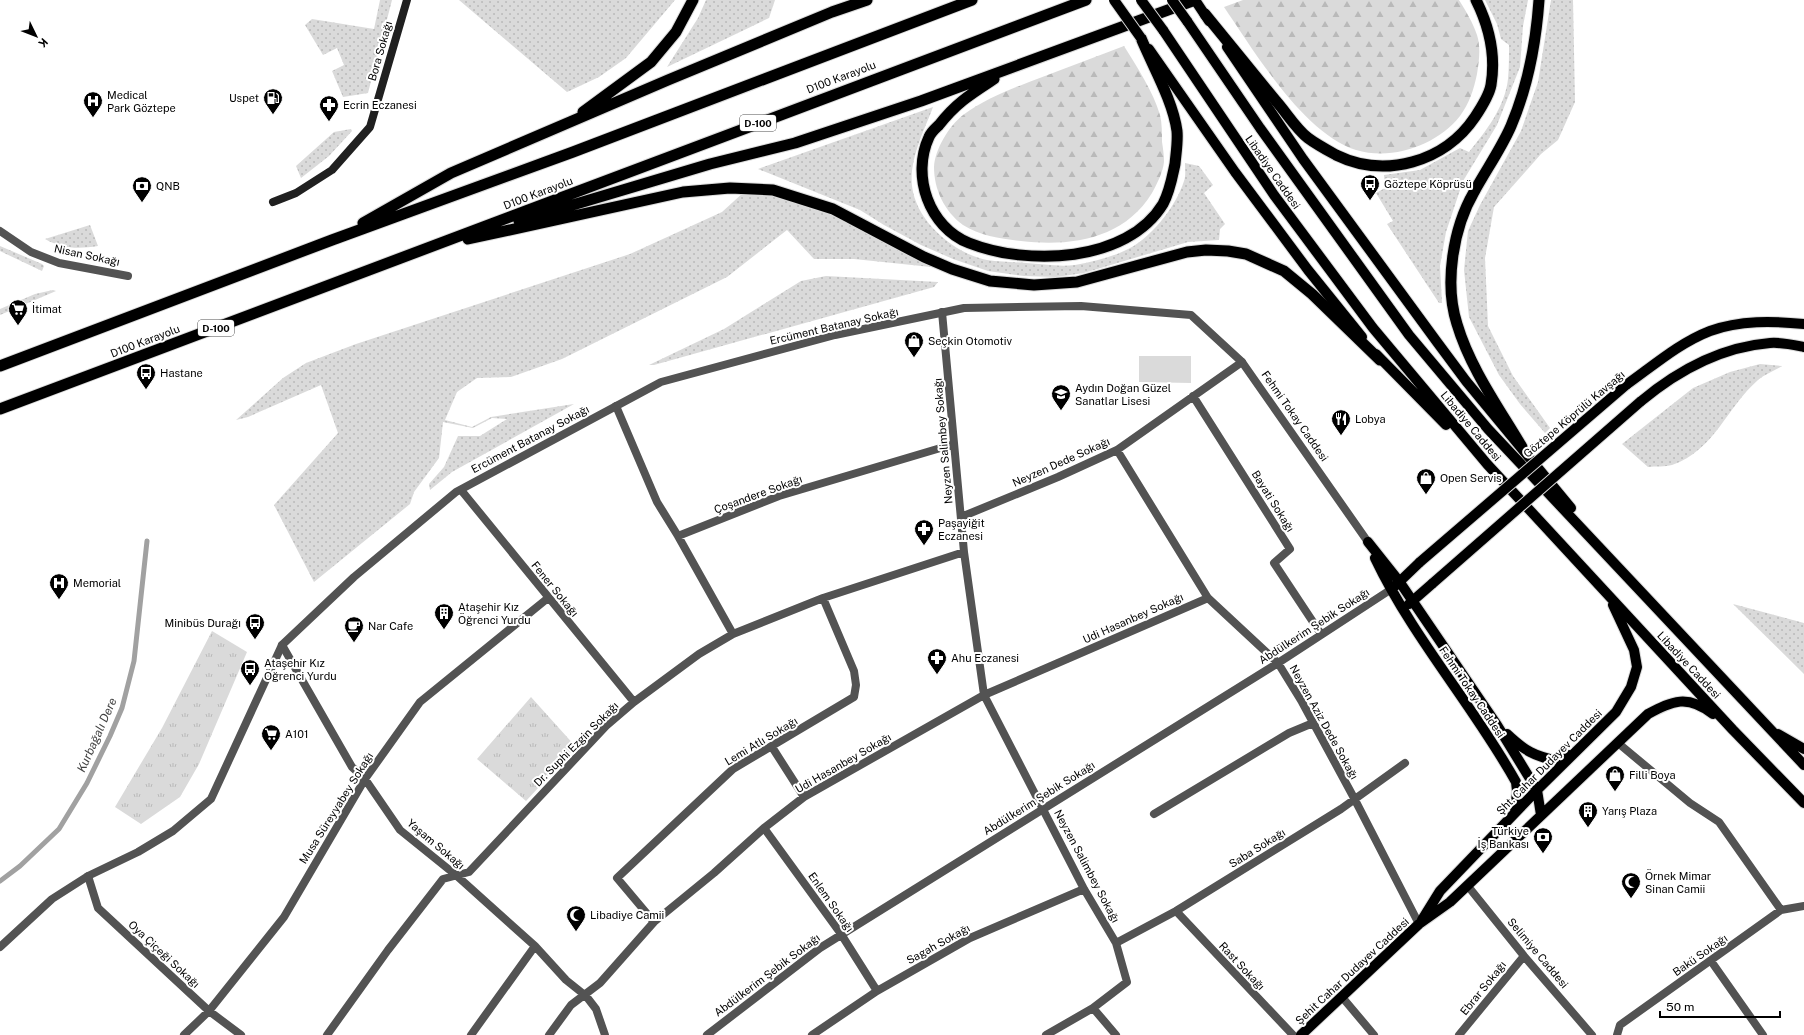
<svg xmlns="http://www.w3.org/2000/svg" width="1804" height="1035" font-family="'Public Sans',sans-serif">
  <defs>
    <pattern id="grass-dots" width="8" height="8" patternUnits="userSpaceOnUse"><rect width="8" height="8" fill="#dadada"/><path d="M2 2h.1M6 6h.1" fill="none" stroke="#b9b9b9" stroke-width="1.8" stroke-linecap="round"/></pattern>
    <pattern id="forest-firs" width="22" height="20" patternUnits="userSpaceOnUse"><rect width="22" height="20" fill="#dadada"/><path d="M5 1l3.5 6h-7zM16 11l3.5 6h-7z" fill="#b9b9b9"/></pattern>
    <pattern id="park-tufts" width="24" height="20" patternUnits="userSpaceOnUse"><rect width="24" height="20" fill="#dadada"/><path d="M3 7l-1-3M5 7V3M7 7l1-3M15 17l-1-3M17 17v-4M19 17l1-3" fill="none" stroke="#b9b9b9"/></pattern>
  </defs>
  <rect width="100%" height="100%" fill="#fff"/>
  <!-- grass -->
  <path fill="url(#grass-dots)" d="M 380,0 L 392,0 L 368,93 L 343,97 L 332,71 L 344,65 L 337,48 L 323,55 L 305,25 L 312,19 L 374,29 Z
    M 459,0 L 675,0 L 626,58 L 599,77 L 567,92 Z
    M 706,0 L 775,0 L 769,18 L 667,67 L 698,18 Z
    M 1485,0 L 1528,0 L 1523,26 L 1520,67 L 1497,125 L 1463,181 L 1446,232 L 1440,266 L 1442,303 L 1439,303 L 1387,224 L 1393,221 L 1376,193 L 1385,188 L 1384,175 L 1420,170 L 1460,148 L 1469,152 C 1486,131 1505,107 1508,79 C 1509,68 1509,57 1509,45 L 1501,39 L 1497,24 Z
    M 1551,0 L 1573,0 L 1575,102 L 1558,140 L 1541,154 L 1494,207 L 1485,258 L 1488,326 L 1513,376 L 1550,428 L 1545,433 L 1520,404 L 1499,375 L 1469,317 L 1464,270 L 1468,231 L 1480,205 L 1521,131 L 1538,82 Z
    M 933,107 C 924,131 909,160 912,186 C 916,221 953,253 987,260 C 1000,262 1014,262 1026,263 C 1042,264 1059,267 1075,265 C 1091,262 1109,258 1124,251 C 1149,241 1176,207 1184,181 C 1186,176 1185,169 1185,163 L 1199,166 L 1213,185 L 1204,193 L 1225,224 L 1220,229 L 1219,240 L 1188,242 L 1084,273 L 1056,277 L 1024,276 L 988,271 L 953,259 L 921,245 L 884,225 L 860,210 L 758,169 Z
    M 351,129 L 352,131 L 329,156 L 301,178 L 296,166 L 334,132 Z
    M 744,192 L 783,196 L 816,205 L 939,265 L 931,267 L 854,259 L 814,259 L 787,230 L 727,277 L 562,359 L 511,377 L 477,378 L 457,392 L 445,420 L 472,427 L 491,417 L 574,404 L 452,472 L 430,490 L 429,484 L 444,467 L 458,436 L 480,436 L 507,419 L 492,418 L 473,428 L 443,422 L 439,458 L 414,492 L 410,504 L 314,582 L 274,505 L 338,433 L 321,385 L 248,417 L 236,420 L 283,378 L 306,363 L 356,344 L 630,254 L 722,212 Z
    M 90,225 L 98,246 C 79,249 62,249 45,239 Z
    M 0,246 L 42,264 L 44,266 L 42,271 L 2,252 L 0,251 Z
    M 826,276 L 938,282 L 934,287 L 654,365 L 649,365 L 724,329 L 801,281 Z
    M 53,290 L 56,291 L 0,315 L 0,309 L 35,294 Z
    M 1760,364 L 1782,366 C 1774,371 1765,374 1758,380 C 1726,408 1715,450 1672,465 C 1665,467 1656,466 1648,467 L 1622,444 L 1693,388 L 1730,372 Z
    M 1733,604 L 1804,623 L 1804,674 Z"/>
  <!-- forest -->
  <path fill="url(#forest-firs)" d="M 1243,0 L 1459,0 C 1466,11 1473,23 1477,35 C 1481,47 1479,62 1477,74 C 1474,89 1469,104 1460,116 C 1437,145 1393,161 1356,150 C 1303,133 1254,51 1224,7 Z
    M 1124,46 C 1137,67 1153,91 1160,115 C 1162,123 1162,133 1162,142 C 1163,148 1164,155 1164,162 C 1163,172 1157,184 1152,193 C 1124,239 1071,247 1021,241 C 1002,239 980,236 963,225 C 944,211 934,189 934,167 C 935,149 949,126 963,115 C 988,97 1016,87 1045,76 C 1071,66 1098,56 1124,46 Z"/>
  <!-- park -->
  <path fill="url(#park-tufts)" d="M 212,631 L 247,652 L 199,764 L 180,797 L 141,824 L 115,807 L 162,728 Z
    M 531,697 L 576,747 L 526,801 L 477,759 Z"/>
  <!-- pitch -->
  <path fill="#dadada" d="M 1139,356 L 1191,356 L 1191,383 L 1139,382 Z"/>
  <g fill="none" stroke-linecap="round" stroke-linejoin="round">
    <!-- stream -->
    <path stroke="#a1a1a1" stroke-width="5" d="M 0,881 L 20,866 L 59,829 L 87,783 L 110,736 L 122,708 L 134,661 L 147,541"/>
    <defs>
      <path id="primary" d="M 1195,0 L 1209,21
        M 1187,21 L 1260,128 L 1409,335 L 1488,429 L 1804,765
        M 1163,30 L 1274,195 L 1373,328 L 1487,464 L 1733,730 L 1804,803
        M 1227,47 L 1303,159 L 1437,342 L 1466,381 L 1571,508
        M 1149,49 L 1235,172 L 1308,270 L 1362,337
        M 1376,354 L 1446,425
        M 1626,385 C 1653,366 1679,343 1710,331 C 1740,320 1773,321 1804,324
        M 1640,402 C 1677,371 1721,347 1770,343 C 1781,342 1794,345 1804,347
        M 1368,542 L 1399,581 L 1497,725 L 1537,790 L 1541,815
        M 1375,558 C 1413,638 1473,705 1516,782 L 1517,791 L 1515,813
        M 1395,586 L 1420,562
        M 1409,604 L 1433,583
        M 1507,734 C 1525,751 1534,756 1558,761 L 1569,755
        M 1778,734 L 1804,749
        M 1422,920 L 1440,891 L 1537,790 L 1616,712 L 1631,687 L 1637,667 L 1634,650 L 1613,605
        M 1301,1035 L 1419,924 L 1450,902 L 1648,714 C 1673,701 1687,694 1713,714"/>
      <path id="trunk" d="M 1205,14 C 1229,43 1252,72 1276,101 C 1286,112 1296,129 1308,138 C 1316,144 1327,150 1336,155 C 1385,179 1445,162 1475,117 C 1481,108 1489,96 1491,85 C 1496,55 1489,26 1476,0
        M 994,79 C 971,94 956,103 939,125 C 936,128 931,132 929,137 C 911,176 929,227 969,243 C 1027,266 1127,263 1163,204 C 1170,191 1172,178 1175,164 C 1176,153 1178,142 1177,131 C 1173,101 1153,67 1141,38
        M 583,112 L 651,62 L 676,32 L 693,0
        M 519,221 L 710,164 L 795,143 L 921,101 L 1195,0
        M 363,223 L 451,173 L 668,80 L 832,12 L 867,0
        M 468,239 L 683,192 L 730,188 L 773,190 L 833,209 L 924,257 L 952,269 L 990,281 L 1034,285 L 1077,282 L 1187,252 L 1206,250 L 1228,251 L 1246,254 L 1284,271 L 1312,294 L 1380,360
        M 0,366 L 332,240 L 573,152 L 972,0
        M 0,409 L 1086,0
        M 1522,447 C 1499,408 1470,368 1457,324 C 1444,284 1453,228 1474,192 C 1486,170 1501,149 1511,126 C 1528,86 1536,43 1539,0"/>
    </defs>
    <!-- primary casing -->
    <use href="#primary" stroke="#dbdbdb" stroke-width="12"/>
    <!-- trunk casing -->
    <use href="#trunk" stroke="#dbdbdb" stroke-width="13"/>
    <!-- minor -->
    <path stroke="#535353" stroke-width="8" d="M 0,231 L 31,252 L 59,263 L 128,276
      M 942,312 L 964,552 L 984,695 L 1084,889 L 1116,943 L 1127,982 L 1093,1008 L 1116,1035
      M 1193,396 L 1290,549 L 1274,563 L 1321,634
      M 616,406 L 657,502 L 678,536
      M 1117,450 L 1208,598 L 1278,663 L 1302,702 L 1354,798 L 1419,924
      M 461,490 L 634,702
      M 961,517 L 1058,477 L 1117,450 L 1242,362
      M 733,634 L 678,536 L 779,496 L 954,444
      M 282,645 L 352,767 L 365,779 L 400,830 L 457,876 L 535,946 L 566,980 L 586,996 L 596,1009 L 605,1035
      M 1618,743 L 1690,803 L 1719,822 L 1781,910
      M 772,747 L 804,797
      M 1154,814 L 1289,733 L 1313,723
      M 764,828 L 841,934 L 877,991
      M 88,876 L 98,908 L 209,1011 L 241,1035
      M 1467,885 L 1524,956 L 1592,1035
      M 1176,911 L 1293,1035
      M 654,922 L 617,878 L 733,769 L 854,697 L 856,685 L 854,671 L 823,598
      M 1116,943 L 1176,911 L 1341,809 L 1405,763
      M 1711,961 L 1763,1035
      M 1342,997 L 1374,1035
      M 184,1035 L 209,1011 L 284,917 L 365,779 L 420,702 L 548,598
      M 327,1035 L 388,950 L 443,879 L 469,872 L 606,726 L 634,702 L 699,654 L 733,634 L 823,598 L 964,552
      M 471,1035 L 535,946
      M 549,1035 L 571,1005 L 600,983 L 654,922 L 714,873 L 764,828 L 804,797 L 984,695 L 1208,598
      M 707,1035 L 820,948 L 1278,663 L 1390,590
      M 812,1035 L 877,991 L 970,938 L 1084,889
      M 1046,1035 L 1093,1008
      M 1459,1035 L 1524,956
      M 1617,1035 L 1620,1025 L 1781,910 L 1804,906"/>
    <!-- tertiary -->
    <path stroke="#535353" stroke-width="8" d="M 0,947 L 52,899 L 88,876 L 138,852 L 173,831 L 211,799 L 282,645 L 354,577 L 456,492 L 661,382 L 835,335 L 964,308 L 1081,306 L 1191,315 L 1242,362 L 1368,542"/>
    <!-- secondary -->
    <path stroke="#202020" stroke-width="8" d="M 273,202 L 296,193 L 332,170 L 370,127 L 407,0"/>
    <!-- primary -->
    <use href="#primary" stroke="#000" stroke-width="10"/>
    <!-- trunk -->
    <use href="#trunk" stroke="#000" stroke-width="11"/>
    <defs>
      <path id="primary-bridge" d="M 1114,0 L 1141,38
        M 1141,0 L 1163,30
        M 1172,0 L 1187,21
        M 1420,562 L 1626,385
        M 1433,583 L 1640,402"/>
    </defs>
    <!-- primary-bridge casing -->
    <use href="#primary-bridge" stroke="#dbdbdb" stroke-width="12" stroke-linecap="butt"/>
    <!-- primary-bridge -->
    <use href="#primary-bridge" stroke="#000" stroke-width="10"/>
  </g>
  <!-- icons -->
  <defs>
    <symbol id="fuel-pin" viewBox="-11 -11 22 30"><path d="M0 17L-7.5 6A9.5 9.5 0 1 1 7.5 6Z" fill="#000" stroke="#fff"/><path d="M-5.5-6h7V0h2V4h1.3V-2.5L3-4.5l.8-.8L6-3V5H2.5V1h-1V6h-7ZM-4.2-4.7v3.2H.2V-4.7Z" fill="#fff"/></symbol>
    <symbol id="hospital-pin" viewBox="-11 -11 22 30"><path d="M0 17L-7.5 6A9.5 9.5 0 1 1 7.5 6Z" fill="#000" stroke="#fff"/><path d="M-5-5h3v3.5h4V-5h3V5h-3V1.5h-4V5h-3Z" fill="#fff"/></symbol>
    <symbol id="pharmacy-pin" viewBox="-11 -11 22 30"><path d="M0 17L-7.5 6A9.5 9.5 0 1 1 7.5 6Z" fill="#000" stroke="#fff"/><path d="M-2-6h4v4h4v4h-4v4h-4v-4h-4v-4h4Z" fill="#fff"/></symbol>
    <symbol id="bus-pin" viewBox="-11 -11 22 30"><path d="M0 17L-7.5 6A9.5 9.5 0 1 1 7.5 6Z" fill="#000" stroke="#fff"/><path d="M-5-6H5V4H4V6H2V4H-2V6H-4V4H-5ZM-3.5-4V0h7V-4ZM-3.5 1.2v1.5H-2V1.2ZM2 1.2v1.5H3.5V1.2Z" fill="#fff"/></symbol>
    <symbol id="bank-pin" viewBox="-11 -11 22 30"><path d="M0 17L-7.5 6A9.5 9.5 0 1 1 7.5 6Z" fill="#000" stroke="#fff"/><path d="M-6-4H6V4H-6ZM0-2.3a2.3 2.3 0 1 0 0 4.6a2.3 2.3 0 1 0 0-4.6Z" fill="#fff"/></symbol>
    <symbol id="supermarket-pin" viewBox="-11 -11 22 30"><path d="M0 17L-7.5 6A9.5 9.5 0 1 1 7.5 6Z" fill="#000" stroke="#fff"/><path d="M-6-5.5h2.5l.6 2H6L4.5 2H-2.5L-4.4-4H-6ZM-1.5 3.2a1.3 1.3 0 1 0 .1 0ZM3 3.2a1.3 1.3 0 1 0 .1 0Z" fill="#fff"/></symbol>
    <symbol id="shop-pin" viewBox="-11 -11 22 30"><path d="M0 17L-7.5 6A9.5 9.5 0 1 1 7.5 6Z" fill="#000" stroke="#fff"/><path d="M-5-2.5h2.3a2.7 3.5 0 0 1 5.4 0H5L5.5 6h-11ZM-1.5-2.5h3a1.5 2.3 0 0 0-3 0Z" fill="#fff"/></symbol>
    <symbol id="school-pin" viewBox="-11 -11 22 30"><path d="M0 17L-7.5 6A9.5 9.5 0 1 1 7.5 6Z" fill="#000" stroke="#fff"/><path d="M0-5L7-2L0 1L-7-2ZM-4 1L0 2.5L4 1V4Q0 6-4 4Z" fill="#fff"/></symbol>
    <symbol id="restaurant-pin" viewBox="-11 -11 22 30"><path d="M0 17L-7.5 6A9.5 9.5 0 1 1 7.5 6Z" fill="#000" stroke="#fff"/><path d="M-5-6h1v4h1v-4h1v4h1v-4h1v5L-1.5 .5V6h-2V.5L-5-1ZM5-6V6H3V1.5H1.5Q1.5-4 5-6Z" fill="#fff"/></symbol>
    <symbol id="building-pin" viewBox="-11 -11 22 30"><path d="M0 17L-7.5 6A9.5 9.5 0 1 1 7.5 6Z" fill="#000" stroke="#fff"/><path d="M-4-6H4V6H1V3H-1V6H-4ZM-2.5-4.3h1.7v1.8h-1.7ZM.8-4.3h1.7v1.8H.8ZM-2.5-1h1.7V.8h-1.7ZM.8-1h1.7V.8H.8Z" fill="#fff"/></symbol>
    <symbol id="cafe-pin" viewBox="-11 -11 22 30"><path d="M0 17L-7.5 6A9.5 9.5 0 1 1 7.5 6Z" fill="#000" stroke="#fff"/><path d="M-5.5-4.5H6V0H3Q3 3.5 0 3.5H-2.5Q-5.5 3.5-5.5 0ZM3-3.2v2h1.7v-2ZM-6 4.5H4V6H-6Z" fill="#fff"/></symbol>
    <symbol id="mosque-pin" viewBox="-11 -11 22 30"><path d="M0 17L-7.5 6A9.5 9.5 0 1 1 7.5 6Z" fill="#000" stroke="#fff"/><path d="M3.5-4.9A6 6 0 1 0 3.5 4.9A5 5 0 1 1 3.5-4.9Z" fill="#fff"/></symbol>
  </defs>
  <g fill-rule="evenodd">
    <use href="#fuel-pin" x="262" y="87" width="22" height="30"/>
    <use href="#hospital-pin" x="82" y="90" width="22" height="30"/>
    <use href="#pharmacy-pin" x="318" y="94" width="22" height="30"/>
    <use href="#bus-pin" x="1359" y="173" width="22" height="30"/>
    <use href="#bank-pin" x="131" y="175" width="22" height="30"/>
    <use href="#supermarket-pin" x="7" y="298" width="22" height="30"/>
    <use href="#shop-pin" x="903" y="330" width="22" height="30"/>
    <use href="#bus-pin" x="135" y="362" width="22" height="30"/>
    <use href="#school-pin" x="1050" y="383" width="22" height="30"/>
    <use href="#restaurant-pin" x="1330" y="408" width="22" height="30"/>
    <use href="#shop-pin" x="1415" y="467" width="22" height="30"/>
    <use href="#pharmacy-pin" x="913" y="518" width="22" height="30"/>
    <use href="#hospital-pin" x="48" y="572" width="22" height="30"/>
    <use href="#building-pin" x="433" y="602" width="22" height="30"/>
    <use href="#bus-pin" x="244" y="612" width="22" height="30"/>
    <use href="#cafe-pin" x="343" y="615" width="22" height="30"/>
    <use href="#pharmacy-pin" x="926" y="647" width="22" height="30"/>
    <use href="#bus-pin" x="239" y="658" width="22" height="30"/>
    <use href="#supermarket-pin" x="260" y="723" width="22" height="30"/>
    <use href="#shop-pin" x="1604" y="764" width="22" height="30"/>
    <use href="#building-pin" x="1577" y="800" width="22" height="30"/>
    <use href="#bank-pin" x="1532" y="826" width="22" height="30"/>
    <use href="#mosque-pin" x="1620" y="871" width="22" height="30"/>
    <use href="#mosque-pin" x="565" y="904" width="22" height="30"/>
  </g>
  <g text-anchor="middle" stroke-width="4" stroke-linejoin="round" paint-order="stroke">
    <!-- shield labels -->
    <g fill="#fff" stroke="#4c4c4c" stroke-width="1">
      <rect x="740" y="115" width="36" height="16" rx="3"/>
      <rect x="198" y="320" width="36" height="16" rx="3"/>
    </g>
    <g font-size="10" font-weight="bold" fill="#000">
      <text x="758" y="127">D-100</text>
      <text x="216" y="332">D-100</text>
    </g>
    <!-- street labels -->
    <g font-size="11" fill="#000" stroke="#fff">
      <text transform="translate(380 51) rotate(-74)" y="4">Bora Sokağı</text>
      <text transform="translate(841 77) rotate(-21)" y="4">D100 Karayolu</text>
      <text transform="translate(1273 172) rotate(55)" y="4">Libadiye Caddesi</text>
      <text transform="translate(538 193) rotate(-21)" y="4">D100 Karayolu</text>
      <text transform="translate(87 255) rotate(12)" y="4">Nisan Sokağı</text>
      <text transform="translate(834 326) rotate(-13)" y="4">Ercüment Batanay Sokağı</text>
      <text transform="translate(145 341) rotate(-21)" y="4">D100 Karayolu</text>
      <text transform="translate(1574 414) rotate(-40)" y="4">Göztepe Köprülü Kavşağı</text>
      <text transform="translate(1295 416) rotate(55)" y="4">Fehmi Tokay Caddesi</text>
      <text transform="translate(1471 426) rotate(50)" y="4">Libadiye Caddesi</text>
      <text transform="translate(530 439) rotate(-28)" y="4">Ercüment Batanay Sokağı</text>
      <text transform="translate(943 441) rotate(-95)" y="4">Neyzen Salimbey Sokağı</text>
      <text transform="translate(1061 462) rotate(-24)" y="4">Neyzen Dede Sokağı</text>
      <text transform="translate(758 494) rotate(-20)" y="4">Çoşandere Sokağı</text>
      <text transform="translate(1273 501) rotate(58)" y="4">Bayati Sokağı</text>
      <text transform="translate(555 589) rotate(51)" y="4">Fener Sokağı</text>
      <text transform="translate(1133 618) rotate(-24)" y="4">Udi Hasanbey Sokağı</text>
      <text transform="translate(1314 626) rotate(-33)" y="4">Abdülkerim Şebik Sokağı</text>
      <text transform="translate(1689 665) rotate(47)" y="4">Libadiye Caddesi</text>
      <text transform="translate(1472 692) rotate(56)" y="4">Fehmi Tokay Caddesi</text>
      <text transform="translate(1324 722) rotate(61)" y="4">Neyzen Aziz Dede Sokağı</text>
      <text transform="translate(761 741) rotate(-31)" y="4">Lemi Atlı Sokağı</text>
      <text transform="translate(576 744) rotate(-45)" y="4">Dr. Suphi Ezgin Sokağı</text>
      <text transform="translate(1549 762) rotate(-45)" y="4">Şht. Cahar Dudayev Caddesi</text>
      <text transform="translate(843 763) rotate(-30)" y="4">Udi Hasanbey Sokağı</text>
      <text transform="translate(1039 798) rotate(-32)" y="4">Abdülkerim Şebik Sokağı</text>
      <text transform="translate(336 808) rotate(-58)" y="4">Musa Süreyyabey Sokağı</text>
      <text transform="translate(436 844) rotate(40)" y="4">Yaşam Sokağı</text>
      <text transform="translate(1257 848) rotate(-32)" y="4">Saba Sokağı</text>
      <text transform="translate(1087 866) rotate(62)" y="4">Neyzen Salimbey Sokağı</text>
      <text transform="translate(831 902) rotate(55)" y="4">Enlem Sokağı</text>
      <text transform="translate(938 944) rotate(-29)" y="4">Sagah Sokağı</text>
      <text transform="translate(1538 953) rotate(50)" y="4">Selimiye Caddesi</text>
      <text transform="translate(164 954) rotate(43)" y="4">Oya Çiçeği Sokağı</text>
      <text transform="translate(1700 955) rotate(-35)" y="4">Bakü Sokağı</text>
      <text transform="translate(1242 966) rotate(47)" y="4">Rast Sokağı</text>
      <text transform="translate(1352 971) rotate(-43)" y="4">Şehit Cahar Dudayev Caddesi</text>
      <text transform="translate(767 975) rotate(-37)" y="4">Abdülkerim Şebik Sokağı</text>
      <text transform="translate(1483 988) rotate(-51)" y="4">Ebrar Sokağı</text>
    </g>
    <!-- poi labels -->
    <g font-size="11" fill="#000" stroke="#fff" text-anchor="start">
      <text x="107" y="99">Medical<tspan x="107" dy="13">Park Göztepe</tspan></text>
      <text x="259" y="102" text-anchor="end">Uspet</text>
      <text x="343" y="109">Ecrin Eczanesi</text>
      <text x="1384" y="188">Göztepe Köprüsü</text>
      <text x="156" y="190">QNB</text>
      <text x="32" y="313">İtimat</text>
      <text x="928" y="345">Seçkin Otomotiv</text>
      <text x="160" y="377">Hastane</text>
      <text x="1075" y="392">Aydın Doğan Güzel<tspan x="1075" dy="13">Sanatlar Lisesi</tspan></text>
      <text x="1355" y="423">Lobya</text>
      <text x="1440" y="482">Open Servis</text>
      <text x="938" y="527">Paşayiğit<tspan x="938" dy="13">Eczanesi</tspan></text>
      <text x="73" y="587">Memorial</text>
      <text x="458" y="611">Ataşehir Kız<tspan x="458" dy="13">Öğrenci Yurdu</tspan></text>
      <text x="241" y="627" text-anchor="end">Minibüs Durağı</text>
      <text x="368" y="630">Nar Cafe</text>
      <text x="951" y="662">Ahu Eczanesi</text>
      <text x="264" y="667">Ataşehi̇r Kız<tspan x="264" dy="13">Öğrenci̇ Yurdu</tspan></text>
      <text x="285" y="738">A101</text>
      <text x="1629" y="779">Filli Boya</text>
      <text x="1602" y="815">Yarış Plaza</text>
      <text x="1529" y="835" text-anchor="end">Türkiye<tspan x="1529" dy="13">İş Bankası</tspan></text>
      <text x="1645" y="880">Örnek Mimar<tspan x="1645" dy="13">Sinan Camii</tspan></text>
      <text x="590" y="919">Libadiye Camii</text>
    </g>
    <!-- water labels -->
    <g font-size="12" font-style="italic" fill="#424242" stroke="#fff">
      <text transform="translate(97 735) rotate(-66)" y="4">Kurbağalı Dere</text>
    </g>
  </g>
  <!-- north arrow -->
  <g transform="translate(36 36) rotate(133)" stroke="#ffffff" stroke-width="3" paint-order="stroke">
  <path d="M0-3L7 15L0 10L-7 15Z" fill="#000000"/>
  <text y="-6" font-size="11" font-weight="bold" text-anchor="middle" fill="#000000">K</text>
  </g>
  <!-- scale -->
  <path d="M1660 1011v6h120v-6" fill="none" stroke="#000000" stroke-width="2"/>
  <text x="1666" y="1011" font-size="12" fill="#000000" stroke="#ffffff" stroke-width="3" paint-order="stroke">50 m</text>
</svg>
